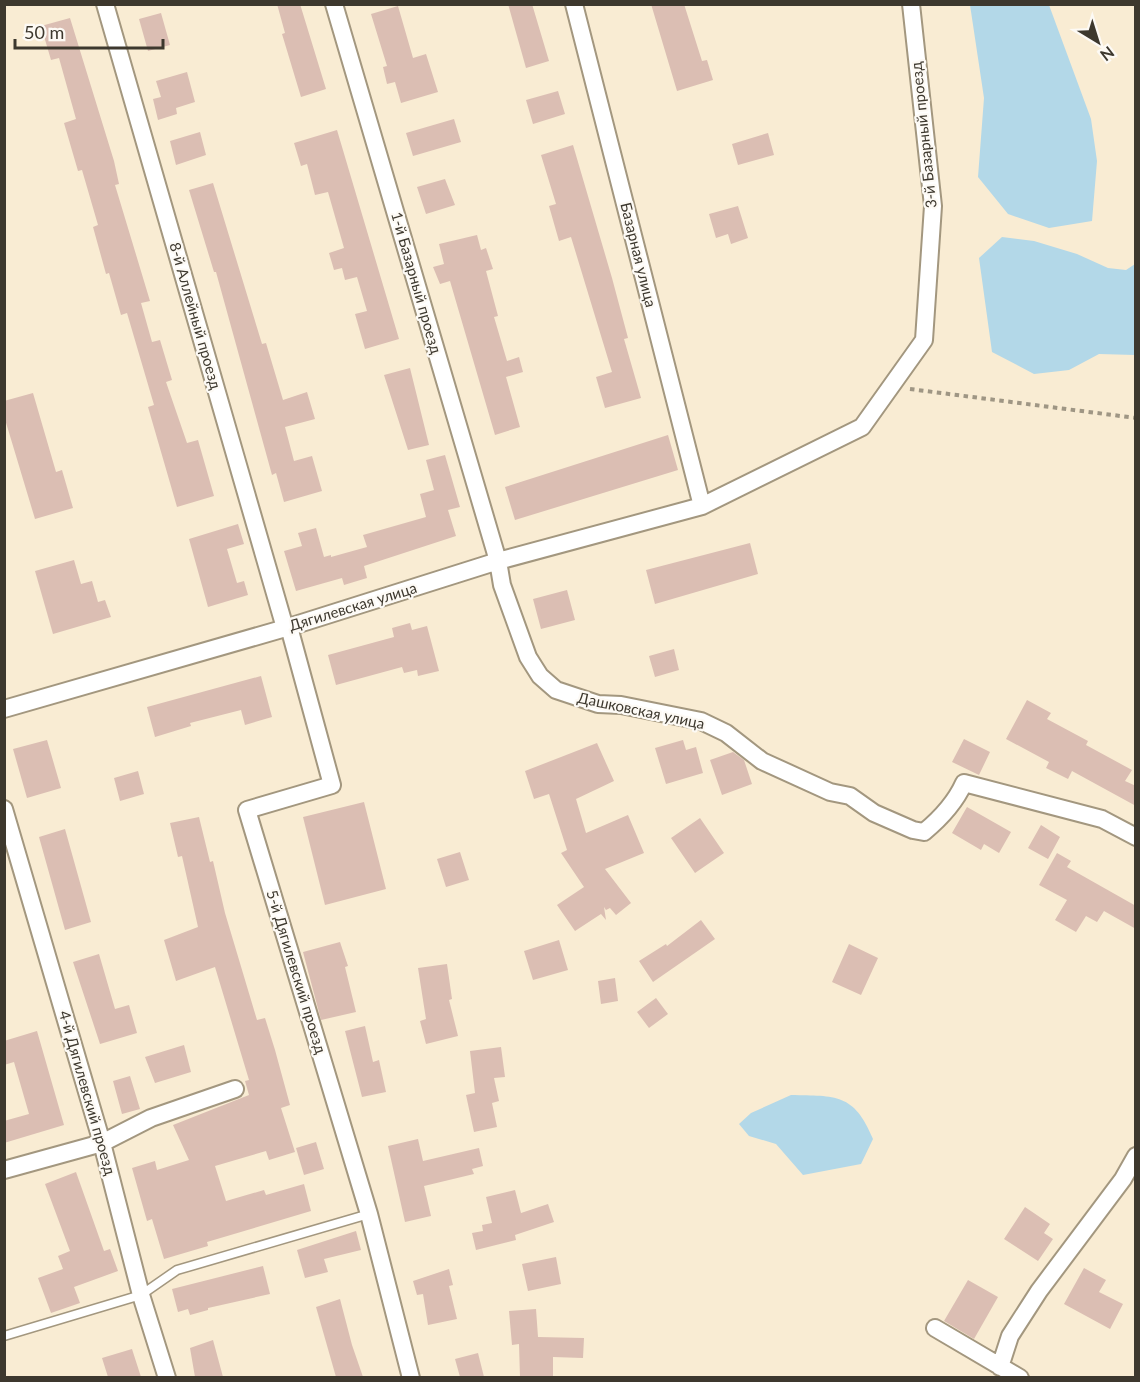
<svg xmlns="http://www.w3.org/2000/svg" width="1140" height="1382" font-family="Lato,sans-serif">
  <rect width="100%" height="100%" fill="#f9ecd3"/>
  <!-- water -->
  <path fill="#b3d8e8" d="M 970,5 L 1049,5 L 1091,119 L 1097,161 L 1092,221 L 1049,228 L 1008,214 L 978,177 L 984,98 Z
    M 1002,237 L 1034,241 L 1077,254 L 1108,268 L 1126,270 L 1135,264 L 1135,355 L 1099,354 L 1069,370 L 1034,374 L 992,352 L 979,258 Z
    M 791,1095 C 836,1096 854,1093 873,1139 L 861,1164 L 803,1175 L 776,1144 L 749,1136 L 739,1124 L 751,1113 Z"/>
  <!-- building -->
  <path fill="#dbbeb3" d="M 277,4 L 300,4 L 326,89 L 301,97 L 282,34 L 285,33 Z
    M 508,4 L 532,4 L 549,61 L 526,68 Z
    M 651,4 L 684,4 L 702,61 L 707,60 L 713,80 L 677,91 Z
    M 398,6 L 413,58 L 426,54 L 438,92 L 401,103 L 395,82 L 387,84 L 383,67 L 387,66 L 371,14 Z
    M 161,13 L 170,45 L 148,51 L 139,19 Z
    M 70,18 L 114,161 L 119,184 L 115,185 L 150,301 L 141,303 L 152,342 L 160,340 L 172,380 L 166,382 L 187,443 L 198,440 L 214,496 L 177,507 L 148,407 L 154,405 L 127,313 L 121,315 L 109,273 L 106,274 L 93,227 L 98,225 L 82,170 L 78,171 L 64,123 L 76,119 L 59,58 L 51,60 L 41,26 Z
    M 187,72 L 195,102 L 176,108 L 177,114 L 158,120 L 153,99 L 161,97 L 156,81 Z
    M 558,91 L 565,114 L 533,124 L 526,100 Z
    M 454,119 L 461,142 L 413,156 L 406,133 Z
    M 337,130 L 399,339 L 365,349 L 355,314 L 367,311 L 357,277 L 345,280 L 342,268 L 334,270 L 329,253 L 344,248 L 328,192 L 315,195 L 307,164 L 301,166 L 294,143 Z
    M 200,132 L 206,155 L 176,165 L 170,141 Z
    M 768,133 L 774,155 L 738,165 L 732,144 Z
    M 573,145 L 612,278 L 628,338 L 624,339 L 641,398 L 605,408 L 596,377 L 612,372 L 571,237 L 559,241 L 549,206 L 556,204 L 541,155 Z
    M 445,179 L 455,205 L 426,214 L 417,187 Z
    M 213,183 L 262,344 L 266,343 L 283,400 L 307,392 L 315,419 L 285,427 L 294,461 L 312,456 L 322,491 L 284,502 L 276,473 L 272,475 L 216,272 L 214,272 L 189,190 Z
    M 738,206 L 748,238 L 731,244 L 728,234 L 716,238 L 709,214 Z
    M 477,235 L 481,250 L 486,248 L 493,269 L 486,271 L 498,316 L 494,317 L 507,361 L 519,357 L 523,372 L 506,377 L 520,427 L 495,435 L 450,281 L 440,284 L 433,267 L 444,264 L 439,244 Z
    M 410,368 L 429,445 L 408,450 L 384,375 Z
    M 33,393 L 56,472 L 62,470 L 73,508 L 35,519 L 4,416 L 4,401 Z
    M 668,435 L 678,470 L 515,520 L 505,487 Z
    M 445,455 L 460,507 L 448,510 L 456,536 L 364,566 L 367,578 L 344,585 L 342,578 L 296,591 L 284,551 L 302,546 L 298,533 L 316,528 L 324,557 L 331,555 L 331,557 L 367,547 L 363,535 L 426,517 L 420,494 L 434,490 L 426,460 Z
    M 238,524 L 244,544 L 227,549 L 237,583 L 244,581 L 248,595 L 208,607 L 189,539 Z
    M 750,543 L 758,574 L 655,604 L 646,570 Z
    M 74,560 L 81,584 L 92,581 L 98,602 L 105,600 L 111,617 L 53,634 L 35,571 Z
    M 567,590 L 575,620 L 541,629 L 533,599 Z
    M 410,623 L 412,630 L 427,626 L 439,671 L 418,676 L 417,670 L 404,673 L 402,667 L 336,685 L 328,655 L 394,637 L 392,628 Z
    M 674,649 L 679,670 L 655,677 L 649,656 Z
    M 261,676 L 272,717 L 245,725 L 241,710 L 190,723 L 191,726 L 155,737 L 147,707 Z
    M 1027,700 L 1051,713 L 1047,719 L 1088,741 L 1086,745 L 1132,770 L 1125,781 L 1136,786 L 1136,806 L 1072,771 L 1068,779 L 1046,768 L 1049,762 L 1006,739 Z
    M 964,739 L 990,752 L 979,775 L 952,762 Z
    M 47,740 L 61,788 L 27,798 L 13,749 Z
    M 683,740 L 686,750 L 696,747 L 703,773 L 666,784 L 655,748 Z
    M 597,743 L 614,781 L 576,799 L 586,833 L 628,815 L 644,853 L 605,869 L 631,903 L 616,915 L 610,908 L 606,910 L 604,907 L 606,920 L 601,914 L 575,931 L 557,905 L 584,887 L 561,853 L 567,850 L 549,794 L 534,799 L 525,771 Z
    M 733,752 L 744,760 L 752,784 L 722,795 L 710,760 Z
    M 138,771 L 144,794 L 120,801 L 114,778 Z
    M 364,802 L 386,889 L 325,905 L 303,817 Z
    M 967,807 L 1011,832 L 999,853 L 984,844 L 981,850 L 952,833 Z
    M 199,817 L 210,862 L 213,861 L 225,913 L 257,1020 L 265,1018 L 275,1050 L 290,1105 L 281,1108 L 295,1152 L 269,1160 L 266,1151 L 215,1166 L 226,1201 L 264,1190 L 266,1195 L 304,1184 L 311,1211 L 207,1242 L 208,1246 L 164,1259 L 152,1219 L 147,1221 L 132,1168 L 155,1161 L 157,1170 L 189,1160 L 173,1125 L 249,1095 L 245,1081 L 249,1080 L 215,967 L 176,981 L 164,940 L 198,927 L 182,856 L 178,857 L 170,823 Z
    M 700,818 L 724,853 L 695,873 L 671,838 Z
    M 1041,825 L 1060,837 L 1048,859 L 1028,848 Z
    M 65,829 L 91,922 L 65,930 L 39,837 Z
    M 460,852 L 469,880 L 446,887 L 437,859 Z
    M 1057,853 L 1071,861 L 1067,867 L 1136,906 L 1136,929 L 1104,911 L 1097,922 L 1086,916 L 1076,932 L 1055,920 L 1067,900 L 1039,885 Z
    M 701,920 L 715,939 L 653,982 L 639,961 L 666,944 L 667,946 Z
    M 559,940 L 568,970 L 533,980 L 524,951 Z
    M 340,942 L 348,966 L 345,967 L 356,1012 L 321,1020 L 303,952 Z
    M 849,944 L 878,958 L 861,995 L 832,982 Z
    M 99,954 L 115,1009 L 129,1005 L 137,1033 L 100,1044 L 73,962 Z
    M 447,964 L 452,999 L 449,1000 L 458,1036 L 426,1044 L 420,1021 L 426,1019 L 418,968 Z
    M 615,978 L 618,1001 L 601,1004 L 598,981 Z
    M 656,998 L 668,1014 L 649,1028 L 637,1012 Z
    M 365,1026 L 373,1062 L 379,1060 L 386,1092 L 362,1097 L 345,1031 Z
    M 37,1031 L 64,1125 L 4,1143 L 4,1121 L 29,1114 L 14,1062 L 4,1065 L 4,1041 Z
    M 184,1045 L 191,1072 L 155,1083 L 145,1057 Z
    M 501,1047 L 505,1077 L 494,1078 L 499,1101 L 492,1103 L 497,1127 L 474,1132 L 466,1095 L 475,1093 L 470,1051 Z
    M 130,1076 L 140,1109 L 122,1114 L 113,1081 Z
    M 418,1139 L 423,1161 L 479,1148 L 483,1166 L 472,1169 L 474,1174 L 424,1186 L 431,1216 L 405,1222 L 388,1146 Z
    M 316,1142 L 324,1169 L 304,1175 L 296,1148 Z
    M 76,1172 L 104,1251 L 110,1249 L 118,1271 L 74,1287 L 80,1303 L 51,1313 L 38,1278 L 63,1269 L 58,1256 L 70,1251 L 45,1184 Z
    M 515,1190 L 521,1213 L 548,1204 L 554,1222 L 515,1235 L 516,1240 L 476,1250 L 472,1233 L 483,1231 L 482,1225 L 492,1223 L 486,1197 Z
    M 1025,1207 L 1050,1224 L 1044,1233 L 1053,1239 L 1038,1261 L 1004,1239 Z
    M 356,1231 L 361,1250 L 324,1259 L 328,1272 L 305,1278 L 297,1250 Z
    M 556,1257 L 561,1284 L 528,1291 L 522,1264 Z
    M 263,1266 L 270,1294 L 208,1308 L 208,1310 L 190,1315 L 188,1309 L 178,1312 L 172,1289 Z
    M 1084,1268 L 1106,1280 L 1099,1292 L 1123,1304 L 1110,1329 L 1064,1304 Z
    M 449,1269 L 453,1285 L 449,1286 L 457,1319 L 428,1325 L 423,1294 L 417,1295 L 413,1281 Z
    M 968,1280 L 998,1297 L 974,1339 L 944,1321 Z
    M 340,1299 L 352,1345 L 363,1377 L 336,1377 L 316,1307 Z
    M 536,1309 L 538,1337 L 584,1338 L 583,1358 L 553,1357 L 553,1377 L 520,1377 L 519,1344 L 512,1345 L 509,1311 Z
    M 213,1340 L 223,1377 L 195,1377 L 190,1348 Z
    M 132,1349 L 141,1377 L 108,1377 L 102,1358 Z
    M 478,1353 L 484,1377 L 460,1377 L 455,1359 Z"/>
  <g fill="none" stroke-linecap="round" stroke-linejoin="round">
    <defs>
      <path id="service" d="M 4,1336 L 141,1295 L 177,1270 L 369,1214"/>
      <path id="minor" d="M 105,4 L 285,628
        M 334,4 L 498,561 L 502,585 L 528,657 L 540,676 L 556,690 L 598,704 L 621,705 L 701,721 L 726,733 L 762,761 L 830,792 L 850,796 L 874,813 L 913,830 L 924,832 C 941,818 955,803 964,783 L 1102,819 L 1136,837
        M 574,4 L 702,506
        M 289,627 L 332,785 L 247,810 L 369,1214 L 411,1378
        M 4,709 L 289,627 L 498,561 L 702,506 L 862,427 L 924,340 L 933,206 L 911,4
        M 4,809 L 102,1143 L 141,1295 L 167,1378
        M 4,1170 L 102,1143 L 151,1118 L 235,1089
        M 935,1328 L 1020,1378
        M 1000,1367 L 1010,1336 L 1039,1291 L 1123,1179 L 1136,1156"/>
    </defs>
    <!-- service casing -->
    <use href="#service" stroke="#a3977f" stroke-width="11"/>
    <!-- minor casing -->
    <use href="#minor" stroke="#a3977f" stroke-width="20"/>
    <!-- path -->
    <path stroke="#9f9684" stroke-width="4" stroke-dasharray="4.5 4.5" stroke-linecap="butt" d="M 910,389 L 1136,418"/>
    <!-- service -->
    <use href="#service" stroke="#fff" stroke-width="8"/>
    <!-- minor -->
    <use href="#minor" stroke="#fff" stroke-width="16"/>
  </g>
  <g text-anchor="middle" stroke-width="4.5" stroke-linejoin="round" paint-order="stroke">
    <!-- street labels -->
    <g font-size="15" fill="#3d382e" stroke="#fdfaf5">
      <text transform="translate(924 135) rotate(-96)" y="5">3-й Базарный проезд</text>
      <text transform="translate(638 255) rotate(76)" y="5">Базарная улица</text>
      <text transform="translate(416 283) rotate(74)" y="5">1-й Базарный проезд</text>
      <text transform="translate(195 316) rotate(74)" y="5">8-й Аллейный проезд</text>
      <text transform="translate(353 607) rotate(-17)" y="5">Дягилевская улица</text>
      <text transform="translate(641 711) rotate(12)" y="5">Дашковская улица</text>
      <text transform="translate(296 972) rotate(73)" y="5">5-й Дягилевский проезд</text>
      <text transform="translate(87 1093) rotate(74)" y="5">4-й Дягилевский проезд</text>
    </g>
  </g>
  <!-- border -->
  <rect width="1140" height="1382" fill="none" stroke="#3d382e" stroke-width="12"/>
  <!-- north arrow -->
  <g transform="translate(1098 42) rotate(142)" stroke="#fdfaf5" stroke-width="4.5" paint-order="stroke">
  <path d="M0-4.5L10 22L0 15L-10 22Z" fill="#3d382e"/>
  <text y="-9" font-size="16" font-weight="bold" text-anchor="middle" fill="#3d382e">N</text>
  </g>
  <!-- scale -->
  <path d="M15 39v9h148v-9" fill="none" stroke="#3d382e" stroke-width="3"/>
  <text x="24" y="39" font-size="18" fill="#3d382e" stroke="#fdfaf5" stroke-width="4.5" paint-order="stroke">50 m</text>
</svg>
